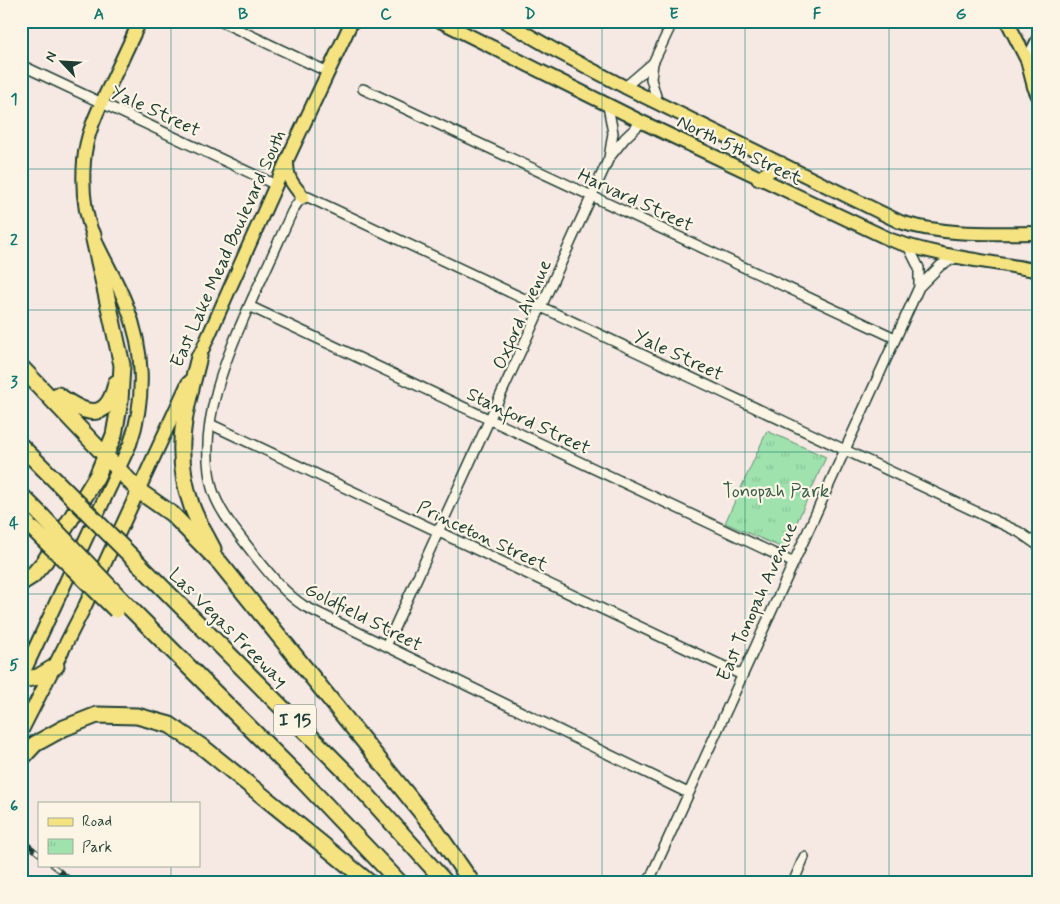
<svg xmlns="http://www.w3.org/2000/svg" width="1060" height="904" font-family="Mynerve,sans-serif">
  <defs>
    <pattern id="park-tufts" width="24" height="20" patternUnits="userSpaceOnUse" patternTransform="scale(1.25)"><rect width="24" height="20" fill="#9fe2ae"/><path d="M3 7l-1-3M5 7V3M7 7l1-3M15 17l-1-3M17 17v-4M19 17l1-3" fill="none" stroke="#88c396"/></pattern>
  </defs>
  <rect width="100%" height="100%" fill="#f6e8e3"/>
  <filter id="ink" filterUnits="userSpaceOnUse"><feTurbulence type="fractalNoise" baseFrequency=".02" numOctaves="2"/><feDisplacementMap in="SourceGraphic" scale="10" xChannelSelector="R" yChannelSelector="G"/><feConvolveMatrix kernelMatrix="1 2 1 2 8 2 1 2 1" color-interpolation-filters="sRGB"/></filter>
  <g filter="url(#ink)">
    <!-- park -->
    <path fill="url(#park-tufts)" stroke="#5f9071" d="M 767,431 L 826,457 L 785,549 L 725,523 Z"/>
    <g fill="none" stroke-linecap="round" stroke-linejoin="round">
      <defs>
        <path id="minor" d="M 220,21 L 328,72
          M 21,65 L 276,185
          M 625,87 L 653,63
          M 363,89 L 895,338
          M 658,103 L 651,79 L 653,63 L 673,21
          M 608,106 L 613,133 L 609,158
          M 908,246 L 919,268 L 919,287
          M 249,306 L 794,563
          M 210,424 L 742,675
          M 386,646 L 609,158 L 625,138 L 642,122
          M 688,793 L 304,606 C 283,592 268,572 252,552 C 237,532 219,512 212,488 C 196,423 228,353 254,295 C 267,268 279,240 292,212 C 296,205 299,198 308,197 L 1019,532 L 1039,546
          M 648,883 L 919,287 L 941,265 L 958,257
          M 793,883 L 804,857"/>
        <path id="tertiary" d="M 1027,60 L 1039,36"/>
        <path id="primary" d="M 440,21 L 642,122 L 891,240 C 938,257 990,261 1039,271
          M 504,21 L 558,52 L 625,87 L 900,222 C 945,236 992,233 1039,233
          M 1007,21 L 1027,60 L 1034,87 L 1039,98
          M 287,162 C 287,180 293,184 303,197
          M 758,179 L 781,163
          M 196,364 L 287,160 L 352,21
          M 21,678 L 130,444 C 146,398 144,349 126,304 C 117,280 103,259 93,235 C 84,212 82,186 84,161 C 86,133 99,108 111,83 C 121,62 130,42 140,21
          M 21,732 L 85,606 L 188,383"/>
        <path id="motorway" d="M 199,357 C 185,412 172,451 192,507 C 197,521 206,535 213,549
          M 21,367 L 139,491 L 172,514 L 220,563 L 434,828 L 472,883
          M 58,395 C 83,413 107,425 116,383
          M 21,446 L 57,482
          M 21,495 L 41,515
          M 21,518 L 34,530
          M 138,563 L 349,775 L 446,883
          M 21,583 L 32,576 L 45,561 L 97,476 L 114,435 L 120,401 L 122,365 L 93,235
          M 121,599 L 304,782 L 400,883
          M 21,680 L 38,677 L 56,666
          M 21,759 L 35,744 L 64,728 L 97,715 L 137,716 L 170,725 L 205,749 L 370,883"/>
      </defs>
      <!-- minor casing -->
      <use href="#minor" stroke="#1f3d34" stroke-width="12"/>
      <!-- tertiary casing -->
      <use href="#tertiary" stroke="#1f3d34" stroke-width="14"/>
      <!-- primary casing -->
      <use href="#primary" stroke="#1f3d34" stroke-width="16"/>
      <!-- motorway casing -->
      <use href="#motorway" stroke="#1f3d34" stroke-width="19"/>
      <!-- minor -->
      <use href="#minor" stroke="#fcf5e5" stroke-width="9"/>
      <!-- tertiary -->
      <use href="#tertiary" stroke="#fcf5e5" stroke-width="10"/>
      <!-- primary -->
      <use href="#primary" stroke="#f5e381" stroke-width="12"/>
      <!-- motorway -->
      <use href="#motorway" stroke="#f5e381" stroke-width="15"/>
      <defs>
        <path id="rail" d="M 21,839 L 39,854
          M 52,865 L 75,883"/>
      </defs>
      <!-- rail casing -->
      <use href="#rail" stroke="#1f3d34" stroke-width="5"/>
      <!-- rail -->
      <use href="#rail" stroke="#fcf5e5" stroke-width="3" stroke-dasharray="9" stroke-linecap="butt"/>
      <defs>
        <path id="motorway-bridge" d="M 57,482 L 138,563
          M 41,515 L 121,599
          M 34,530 L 116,610"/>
      </defs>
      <!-- motorway-bridge casing -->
      <use href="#motorway-bridge" stroke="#1f3d34" stroke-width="19" stroke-linecap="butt"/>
      <!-- motorway-bridge -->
      <use href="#motorway-bridge" stroke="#f5e381" stroke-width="15"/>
    </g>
  </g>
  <!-- grid -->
  <path fill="none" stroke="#0f766e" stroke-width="1" stroke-opacity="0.55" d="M 171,21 L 171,803M 315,21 L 315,883M 458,21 L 458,883M 602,21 L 602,883M 745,21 L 745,883M 889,21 L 889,883M 21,169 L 1039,169M 21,310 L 1039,310M 21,452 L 1039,452M 21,594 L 1039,594M 21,735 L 1039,735M 171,865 L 171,883"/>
  <g text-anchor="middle" stroke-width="4.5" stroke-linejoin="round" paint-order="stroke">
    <!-- shield labels -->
    <rect fill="#fcf5e5" stroke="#617469" stroke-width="1" x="274" y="704.5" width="42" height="31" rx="4"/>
    <g font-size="18" font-weight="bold" fill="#1f3d34">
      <text x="295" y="726">I 15</text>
    </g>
    <!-- street labels -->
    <g font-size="19" fill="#1f3d34" stroke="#fcf5e5">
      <text transform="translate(156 110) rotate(25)" y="7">Yale Street</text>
      <text transform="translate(740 149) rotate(26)" y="7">North 5th Street</text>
      <text transform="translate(636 199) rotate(25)" y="7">Harvard Street</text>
      <text transform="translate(227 248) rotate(-66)" y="7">East Lake Mead Boulevard South</text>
      <text transform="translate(521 314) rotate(-66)" y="7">Oxford Avenue</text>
      <text transform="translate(679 354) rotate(25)" y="7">Yale Street</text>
      <text transform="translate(529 420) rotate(25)" y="7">Stanford Street</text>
      <text transform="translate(483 535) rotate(25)" y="7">Princeton Street</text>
      <text transform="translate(756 601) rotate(-66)" y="7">East Tonopah Avenue</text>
      <text transform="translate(364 616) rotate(27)" y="7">Goldfield Street</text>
      <text transform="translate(229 627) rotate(45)" y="7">Las Vegas Freeway</text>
    </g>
    <!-- park labels -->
    <g font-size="19" fill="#395e4c" stroke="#fcf5e5">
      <text x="776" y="497">Tonopah Park</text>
    </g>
  </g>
  <!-- margin -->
  <rect width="1060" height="904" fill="none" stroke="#fcf5e5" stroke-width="55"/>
  <!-- legend -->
  <rect x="38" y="802" width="162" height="65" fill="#fcf5e5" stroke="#a4ab9e"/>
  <rect x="48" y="818" width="25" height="8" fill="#f5e381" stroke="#a4ab9e"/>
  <text x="82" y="826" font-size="15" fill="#1f3d34">Road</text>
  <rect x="48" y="839" width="25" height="15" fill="url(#park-tufts)" stroke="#a4ab9e"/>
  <text x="82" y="852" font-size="15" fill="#1f3d34">Park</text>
  <!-- north arrow -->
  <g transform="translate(62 62) rotate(295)" stroke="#fcf5e5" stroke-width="4" paint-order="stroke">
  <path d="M0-4L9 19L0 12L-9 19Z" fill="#1f3d34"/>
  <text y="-8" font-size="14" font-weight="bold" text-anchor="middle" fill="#1f3d34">N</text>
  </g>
  <rect x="28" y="28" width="1004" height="848" fill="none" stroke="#0f766e" stroke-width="2"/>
  <g font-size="16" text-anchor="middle" font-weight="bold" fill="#0f766e">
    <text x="99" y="19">A</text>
    <text x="243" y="19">B</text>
    <text x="386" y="19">C</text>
    <text x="530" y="19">D</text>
    <text x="674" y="19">E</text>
    <text x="817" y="19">F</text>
    <text x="961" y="19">G</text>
    <text x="14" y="104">1</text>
    <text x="14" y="245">2</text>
    <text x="14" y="387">3</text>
    <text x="14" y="528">4</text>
    <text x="14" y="670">5</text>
    <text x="14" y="811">6</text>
  </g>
</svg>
